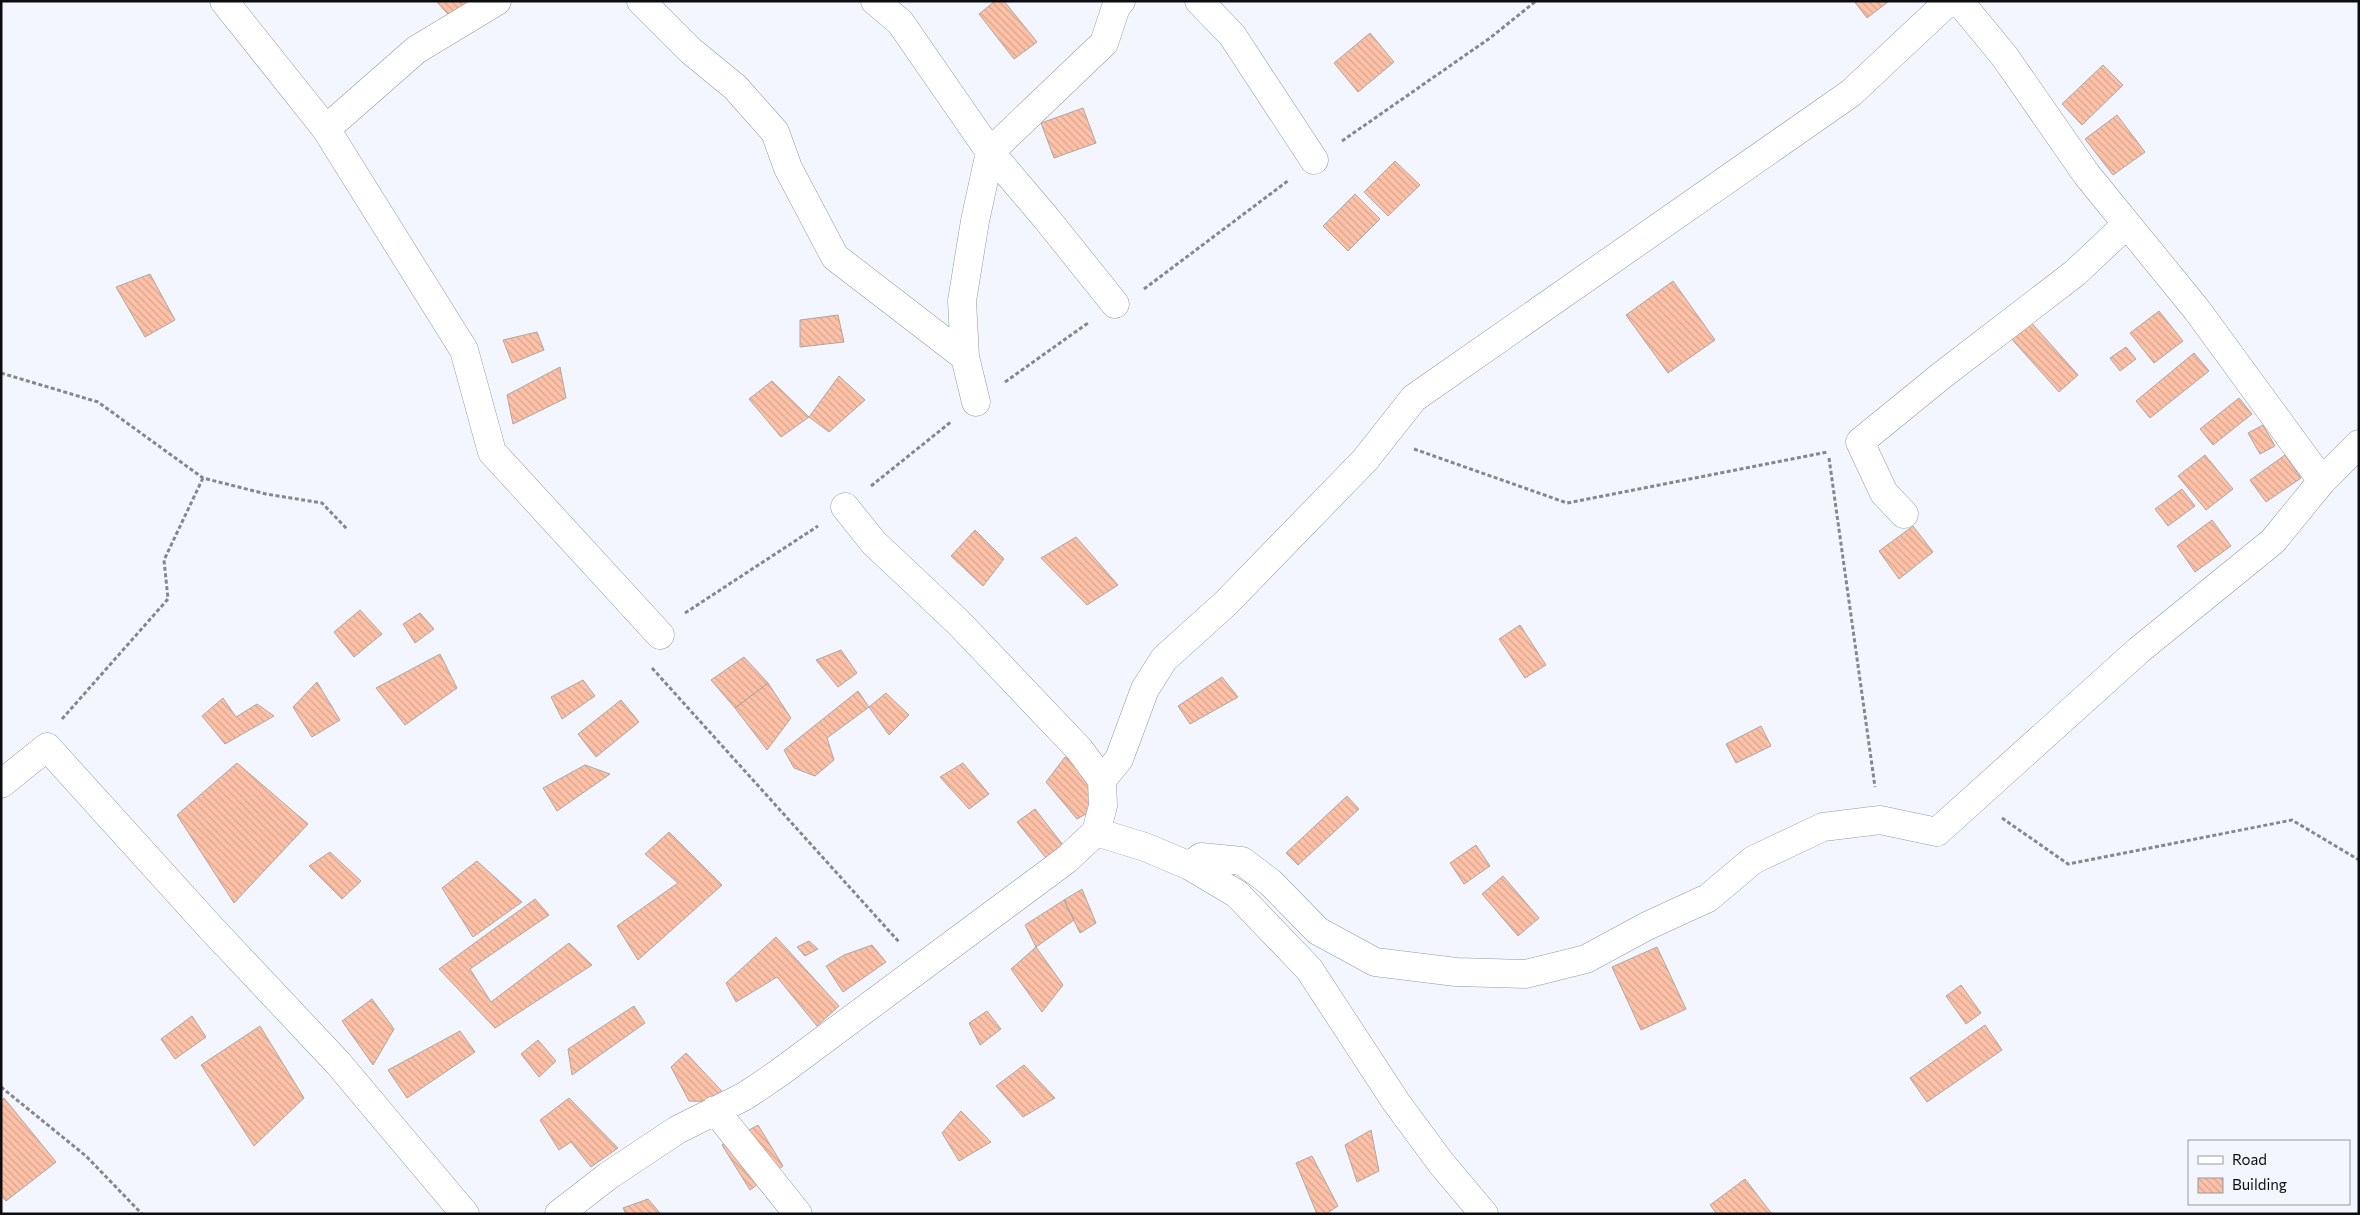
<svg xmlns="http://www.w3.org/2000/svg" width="2360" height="1215" font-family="Commissioner,sans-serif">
  <defs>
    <pattern id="building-back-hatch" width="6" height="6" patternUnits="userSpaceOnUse" patternTransform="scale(1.25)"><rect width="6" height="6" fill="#fdc1a7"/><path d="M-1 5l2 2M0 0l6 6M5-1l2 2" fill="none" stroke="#d8a58f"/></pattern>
  </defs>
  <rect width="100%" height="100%" fill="#f3f6fe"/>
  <!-- building -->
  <path fill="url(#building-back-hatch)" stroke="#afa7a3" d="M 436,1 L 471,1 L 458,25 Z
    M 995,1 L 1004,1 L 1037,42 L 1014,59 L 979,14 Z
    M 1854,1 L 1889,1 L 1867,18 Z
    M 1370,33 L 1394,62 L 1358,92 L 1334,63 Z
    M 2103,65 L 2123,85 L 2082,125 L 2062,104 Z
    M 1083,108 L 1096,143 L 1054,158 L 1041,123 Z
    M 2117,115 L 2145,152 L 2113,175 L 2085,139 Z
    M 1395,161 L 1420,185 L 1388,216 L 1364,192 Z
    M 1355,194 L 1380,219 L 1348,251 L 1323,226 Z
    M 150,274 L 175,320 L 145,337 L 116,287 Z
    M 1673,281 L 1715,340 L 1668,373 L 1626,315 Z
    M 2159,311 L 2183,341 L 2154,363 L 2130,333 Z
    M 838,315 L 844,342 L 800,347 L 800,320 Z
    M 2029,320 L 2078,375 L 2059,392 L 2009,336 Z
    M 537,332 L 544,350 L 512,363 L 503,340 Z
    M 2126,347 L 2136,359 L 2120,371 L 2110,358 Z
    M 2194,353 L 2209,371 L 2150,418 L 2136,401 Z
    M 560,367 L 566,398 L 513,424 L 507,395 Z
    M 839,376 L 865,400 L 829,432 L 809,417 Z
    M 772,381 L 809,417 L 781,437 L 749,399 Z
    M 2239,398 L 2252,414 L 2213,445 L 2200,429 Z
    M 2263,425 L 2275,446 L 2260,454 L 2248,433 Z
    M 2205,455 L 2233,489 L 2206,510 L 2178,476 Z
    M 2285,455 L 2301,478 L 2266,502 L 2250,480 Z
    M 2182,489 L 2195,506 L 2168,526 L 2155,509 Z
    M 2212,520 L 2231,546 L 2195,572 L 2177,546 Z
    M 1913,526 L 1933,552 L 1899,579 L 1879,551 Z
    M 975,530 L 1004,559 L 983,586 L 951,556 Z
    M 1076,537 L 1118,585 L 1087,605 L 1041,558 Z
    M 360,610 L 382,634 L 354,657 L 334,632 Z
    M 420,613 L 434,629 L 415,643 L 403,624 Z
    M 1520,625 L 1546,665 L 1525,678 L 1499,639 Z
    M 841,650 L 857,673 L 838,687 L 816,660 Z
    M 440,654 L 457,688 L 405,725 L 376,688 Z
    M 744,657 L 768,683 L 735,708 L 711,680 Z
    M 1222,677 L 1238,697 L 1190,724 L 1178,706 Z
    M 583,680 L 595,696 L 562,719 L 551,697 Z
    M 317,682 L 340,720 L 312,737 L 293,707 Z
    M 768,683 L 791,718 L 767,750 L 735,708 Z
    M 858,691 L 869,707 L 827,738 L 834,760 L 815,776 L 794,768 L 784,750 Z
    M 886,693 L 909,715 L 889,735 L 869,707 Z
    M 223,698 L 236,717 L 257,704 L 274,716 L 225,744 L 202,716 Z
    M 621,700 L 639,722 L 596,757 L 578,734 Z
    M 1761,726 L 1771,746 L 1736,763 L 1726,744 Z
    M 1065,757 L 1102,780 L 1100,806 L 1077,819 L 1046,782 Z
    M 237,763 L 308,824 L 234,903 L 177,815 Z
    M 963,763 L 989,794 L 969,809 L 940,777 Z
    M 585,765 L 610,774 L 557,811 L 543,788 Z
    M 1347,796 L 1359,809 L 1298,865 L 1286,853 Z
    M 1035,809 L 1063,845 L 1046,858 L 1017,822 Z
    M 669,832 L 722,885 L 638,960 L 617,926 L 678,883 L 645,854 Z
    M 1476,845 L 1490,866 L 1464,884 L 1450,863 Z
    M 330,852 L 361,881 L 342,899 L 309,866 Z
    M 477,861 L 522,902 L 473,937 L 442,888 Z
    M 1503,876 L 1539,918 L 1518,936 L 1482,894 Z
    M 1082,889 L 1096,923 L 1080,933 L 1064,900 Z
    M 535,899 L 549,915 L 470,969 L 491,1002 L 569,943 L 592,965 L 495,1028 L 439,969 Z
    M 1064,900 L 1074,920 L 1036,947 L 1025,925 Z
    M 776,937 L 839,1006 L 817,1026 L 777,977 L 736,1002 L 726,983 Z
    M 809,941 L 818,949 L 805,956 L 797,947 Z
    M 872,945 L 886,962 L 843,992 L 826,966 L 844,955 Z
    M 1036,947 L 1063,985 L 1042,1012 L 1011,969 Z
    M 1657,947 L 1686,1009 L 1641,1030 L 1612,967 Z
    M 1961,985 L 1981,1013 L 1966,1024 L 1946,996 Z
    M 372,999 L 394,1029 L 373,1065 L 342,1021 Z
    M 634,1006 L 645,1023 L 572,1075 L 568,1049 Z
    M 987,1011 L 1001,1029 L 980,1045 L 969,1023 Z
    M 192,1016 L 206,1037 L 175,1059 L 161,1039 Z
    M 1985,1025 L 2002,1050 L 1927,1102 L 1910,1078 Z
    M 260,1026 L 304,1098 L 254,1146 L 201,1065 Z
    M 460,1031 L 475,1052 L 407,1098 L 388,1070 Z
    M 538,1040 L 556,1061 L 539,1077 L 521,1054 Z
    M 686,1053 L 732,1102 L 689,1101 L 671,1067 Z
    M 1024,1065 L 1055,1098 L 1023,1117 L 996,1086 Z
    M 4,1098 L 56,1162 L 6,1201 L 1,1196 L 1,1101 Z
    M 569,1098 L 618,1148 L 591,1167 L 571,1142 L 559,1150 L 540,1120 Z
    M 961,1111 L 991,1142 L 959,1161 L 942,1133 Z
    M 758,1125 L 783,1166 L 750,1190 L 722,1145 Z
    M 1371,1130 L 1379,1171 L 1357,1182 L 1345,1145 Z
    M 1312,1156 L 1338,1206 L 1326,1214 L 1317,1214 L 1296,1163 Z
    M 1745,1179 L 1772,1214 L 1717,1214 L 1710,1205 Z
    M 648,1199 L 660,1213 L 626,1214 L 623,1208 Z"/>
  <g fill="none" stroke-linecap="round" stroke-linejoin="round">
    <defs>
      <path id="minor" d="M 224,1 L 326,129 L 464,350 L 492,452 L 660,635
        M 641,1 L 691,51 L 735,87 L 775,132 L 788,168 L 835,257 L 965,357 L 976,402
        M 875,1 L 900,22 L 990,152 L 1046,218 L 1115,304
        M 1199,1 L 1232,35 L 1314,160
        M 1959,1 L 2005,57 L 2087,175 L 2197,310 L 2322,481
        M 326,129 L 416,50 L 497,1
        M 965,357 L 962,301 L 975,221 L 990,152 L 1104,43 L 1116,7 L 1121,1
        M 1904,514 L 1884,493 L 1860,442 L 1941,376 L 2075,273 L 2126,225
        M 1102,780 L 1119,759 L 1145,689 L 1164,659 L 1226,603 L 1365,460 L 1414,398 L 1851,93 L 1949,1
        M 1,784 L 47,747 L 210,927 L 338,1063 L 465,1214
        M 1096,832 L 1145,847 L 1190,866 L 1237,894 L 1309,969 L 1396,1102 L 1441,1163 L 1484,1214
        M 1190,866 L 1201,857 L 1242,861 L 1270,882 L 1318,931 L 1375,962 L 1456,972 L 1526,974 L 1586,959 L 1647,926 L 1708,898 L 1753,860 L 1823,827 L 1880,820 L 1937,832 L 2139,650 L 2273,541 L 2322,481 L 2359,444
        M 715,1110 L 798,1214
        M 559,1214 L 608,1176 L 677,1130 L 745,1096 L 779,1073 L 1066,860 L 1096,832 L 1103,806 L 1102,780 L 1079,749 L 959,623 L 874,543 L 845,507"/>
    </defs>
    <!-- minor casing -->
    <use href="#minor" stroke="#9599a0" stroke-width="29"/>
    <!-- path -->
    <path stroke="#84878c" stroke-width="3" stroke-dasharray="4 2.5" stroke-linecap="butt" d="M 1342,141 L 1490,38 L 1536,1
      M 1144,289 L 1289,180
      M 1,373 L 98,402 L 203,478 L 266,494 L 322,503 L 347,529
      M 1005,382 L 1088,323
      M 1414,449 L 1567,503 L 1828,452
      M 1829,458 L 1875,787
      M 871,486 L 952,421
      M 685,613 L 818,526
      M 652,668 L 899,942
      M 62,719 L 168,599 L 164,560 L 203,478
      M 2002,818 L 2068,864 L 2292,820 L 2359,860
      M 1,1087 L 86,1156 L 142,1214"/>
    <!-- minor -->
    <use href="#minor" stroke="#fff" stroke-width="28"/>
  </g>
  <!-- border -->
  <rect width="2360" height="1215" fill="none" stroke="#0c0d10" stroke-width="5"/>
  <!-- legend -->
  <rect x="2188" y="1140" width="162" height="65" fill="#f3f6fe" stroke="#97999f"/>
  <rect x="2198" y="1156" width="25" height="8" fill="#ffffff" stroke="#97999f"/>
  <text x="2232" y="1165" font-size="15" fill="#0c0d10">Road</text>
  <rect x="2198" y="1178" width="25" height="15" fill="url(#building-back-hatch)" stroke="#97999f"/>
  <text x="2232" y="1190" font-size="15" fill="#0c0d10">Building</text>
</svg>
